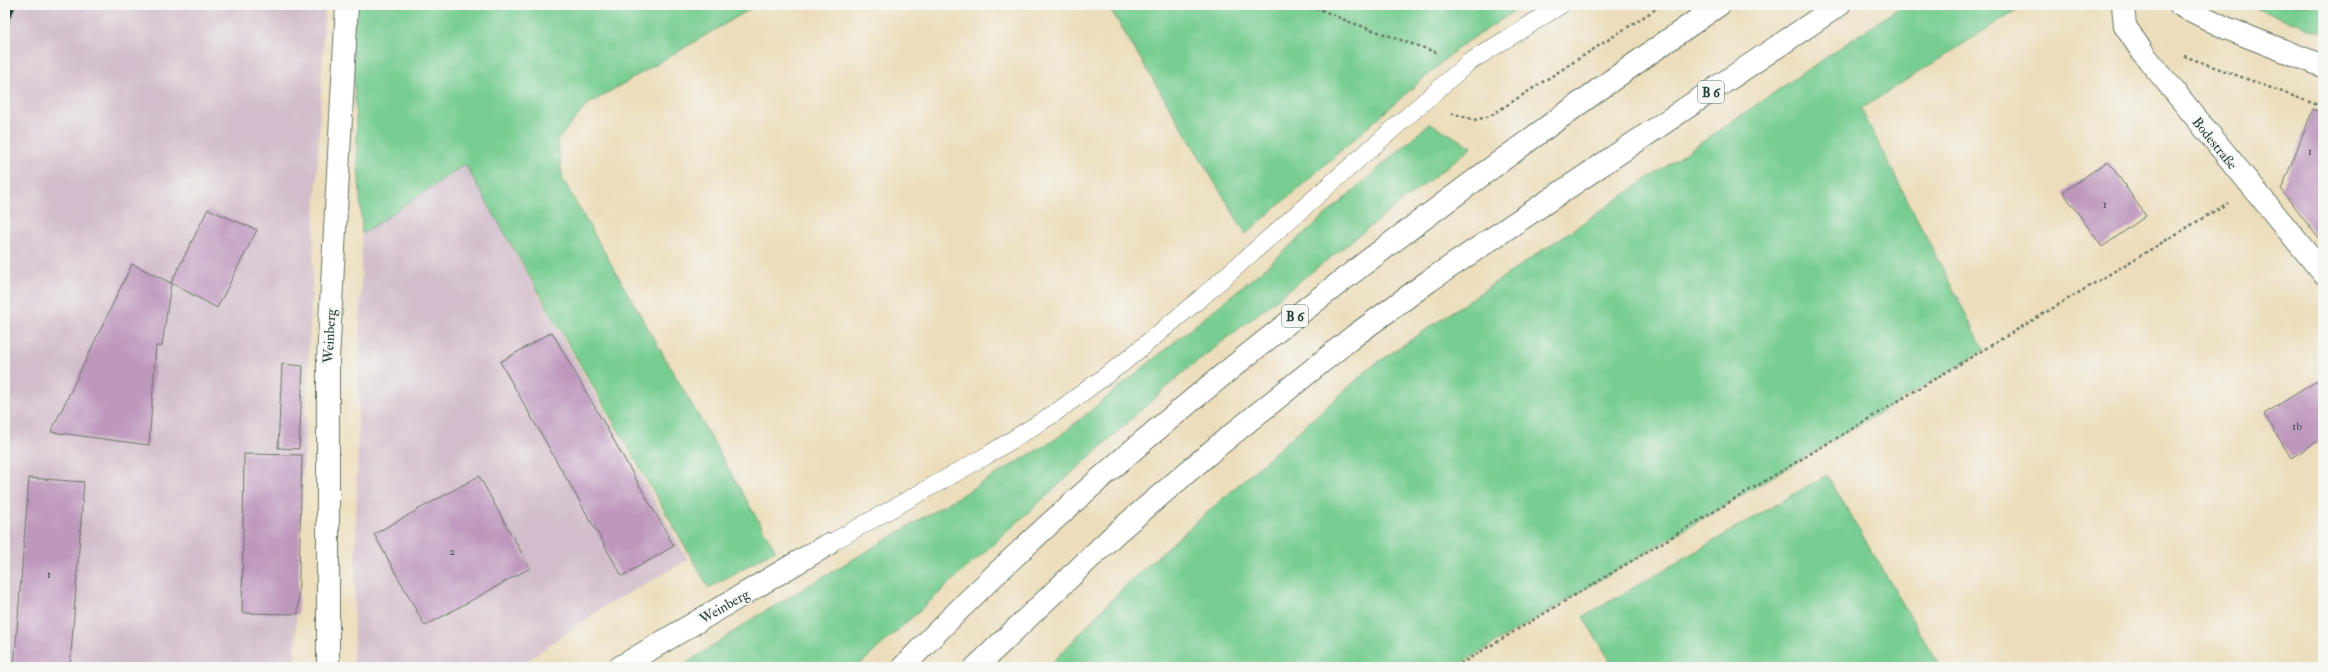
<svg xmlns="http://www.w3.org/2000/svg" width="2328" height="672" font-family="'IM FELL Double Pica',serif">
  <rect width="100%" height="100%" fill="#f6f6f2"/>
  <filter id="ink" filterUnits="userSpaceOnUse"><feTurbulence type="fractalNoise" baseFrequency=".025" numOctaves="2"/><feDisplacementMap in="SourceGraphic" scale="8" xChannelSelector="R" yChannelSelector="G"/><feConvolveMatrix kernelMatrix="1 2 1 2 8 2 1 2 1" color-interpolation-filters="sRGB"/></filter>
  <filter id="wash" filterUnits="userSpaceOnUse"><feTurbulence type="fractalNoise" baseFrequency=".012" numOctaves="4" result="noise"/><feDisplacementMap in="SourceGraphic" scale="16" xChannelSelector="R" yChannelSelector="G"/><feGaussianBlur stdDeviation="0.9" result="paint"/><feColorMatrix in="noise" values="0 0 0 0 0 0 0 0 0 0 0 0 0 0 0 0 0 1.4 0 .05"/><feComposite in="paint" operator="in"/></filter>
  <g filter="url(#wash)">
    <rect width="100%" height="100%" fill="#ecdebc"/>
    <!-- industrial -->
    <path fill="#d1bdcb" d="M 5,5 L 325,5 L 294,667 L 5,667 Z
      M 465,164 L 688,560 L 602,608 L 518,667 L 353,667 L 362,234 Z"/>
    <!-- green -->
    <path fill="#78ce92" stroke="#4c8663" d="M 350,5 L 757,5 L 587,105 L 557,140 L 563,180 L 775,550 L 709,588 L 465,164 L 362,234 Z
      M 1108,5 L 1524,5 L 1458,48 L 1246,234 Z
      M 1903,5 L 2024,5 L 1861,109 L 1984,350 L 1455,667 L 1048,667 L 1129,582 L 1371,367 Z
      M 2246,5 L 2323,5 L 2323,33 Z
      M 1430,123 L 1472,147 L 1186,370 L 857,667 L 681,667 L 754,618 L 1056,439 L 1271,263 Z
      M 1827,475 L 1940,667 L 1614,667 L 1583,617 Z"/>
    <g id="blocks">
      <!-- building -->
      <path fill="#be97bd" d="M 2313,109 L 2323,113 L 2323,244 L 2281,190 Z
        M 2108,161 L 2146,216 L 2102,247 L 2063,192 Z
        M 208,209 L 257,230 L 217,308 L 171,283 Z
        M 132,264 L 171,283 L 162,346 L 156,346 L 149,445 L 51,432 Z
        M 552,332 L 674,546 L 622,576 L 500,362 Z
        M 282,364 L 303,366 L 299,449 L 278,448 Z
        M 2323,377 L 2323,438 L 2291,458 L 2264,414 Z
        M 244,454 L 302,455 L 298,614 L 242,613 Z
        M 479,476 L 530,568 L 425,626 L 374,534 Z
        M 29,478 L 84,482 L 70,667 L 14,667 Z"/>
    </g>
  </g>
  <g filter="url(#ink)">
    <use href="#blocks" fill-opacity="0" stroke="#677564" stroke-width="1"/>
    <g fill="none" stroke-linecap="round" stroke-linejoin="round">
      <defs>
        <path id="service" d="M 827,545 L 986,456 L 1055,413 L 1123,363 L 1202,297 L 1468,63 L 1561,5"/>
        <path id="minor" d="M 2123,5 L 2125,26 L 2143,53 L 2323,273
          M 328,667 L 328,360 L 347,5
          M 620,667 L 827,545"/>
        <path id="secondary" d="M 2180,5 L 2226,28 L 2323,66"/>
        <path id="primary" d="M 903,667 C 1057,505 1232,363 1411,228 C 1512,152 1614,77 1719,5
          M 976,667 L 1115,534 L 1219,445 L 1354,336 L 1429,281 L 1839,5"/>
      </defs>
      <!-- service casing -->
      <use href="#service" stroke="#677564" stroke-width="18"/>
      <!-- minor casing -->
      <use href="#minor" stroke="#677564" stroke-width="24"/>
      <!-- secondary casing -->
      <use href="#secondary" stroke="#677564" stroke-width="24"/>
      <!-- primary casing -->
      <use href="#primary" stroke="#677564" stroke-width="24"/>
      <!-- path -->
      <path stroke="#677564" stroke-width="2.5" stroke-dasharray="3 3" stroke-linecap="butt" d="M 1310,5 L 1347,21 L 1438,53
        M 2184,56 L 2323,107
        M 1451,113 L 1475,120 L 1490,116 L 1662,5
        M 1455,667 L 2228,203"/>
      <!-- service -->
      <use href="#service" stroke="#fff" stroke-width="17"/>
      <!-- minor -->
      <use href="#minor" stroke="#fff" stroke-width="22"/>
      <!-- secondary -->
      <use href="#secondary" stroke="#fff" stroke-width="22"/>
      <!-- primary -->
      <use href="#primary" stroke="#fff" stroke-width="22"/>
      <defs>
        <path id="rail" d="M 5,24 L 14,5"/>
      </defs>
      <!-- rail casing -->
      <use href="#rail" stroke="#1f3d34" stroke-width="4.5"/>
      <!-- rail -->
      <use href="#rail" stroke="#f6f6f2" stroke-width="3" stroke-dasharray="9" stroke-linecap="butt"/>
    </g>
  </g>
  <g text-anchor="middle" stroke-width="3" stroke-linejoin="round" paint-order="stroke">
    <!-- number labels -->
    <g font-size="12" fill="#475456">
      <text x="2310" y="155">1</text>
      <text x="2105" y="208">1</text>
      <text x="2297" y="430">1b</text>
      <text x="452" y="555">2</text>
      <text x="49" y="578">1</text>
    </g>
    <!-- shield labels -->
    <g fill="#f6f6f2" stroke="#60746d" stroke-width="1">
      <rect x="1698" y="81" width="26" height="22" rx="3"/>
      <rect x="1282" y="305" width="26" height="22" rx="3"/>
    </g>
    <g font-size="13" font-weight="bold" fill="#1f3d34">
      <text x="1711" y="97">B 6</text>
      <text x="1295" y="321">B 6</text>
    </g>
    <!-- street labels -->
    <g font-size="14" fill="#1f3d34" stroke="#f6f6f2">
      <text transform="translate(2215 143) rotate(51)" y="5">Bodestraße</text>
      <text transform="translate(329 336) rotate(-87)" y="5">Weinberg</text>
      <text transform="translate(724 606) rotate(-30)" y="5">Weinberg</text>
    </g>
  </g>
  <!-- margin -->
  <rect width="2328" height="672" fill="none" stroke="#f6f6f2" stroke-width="20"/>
</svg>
